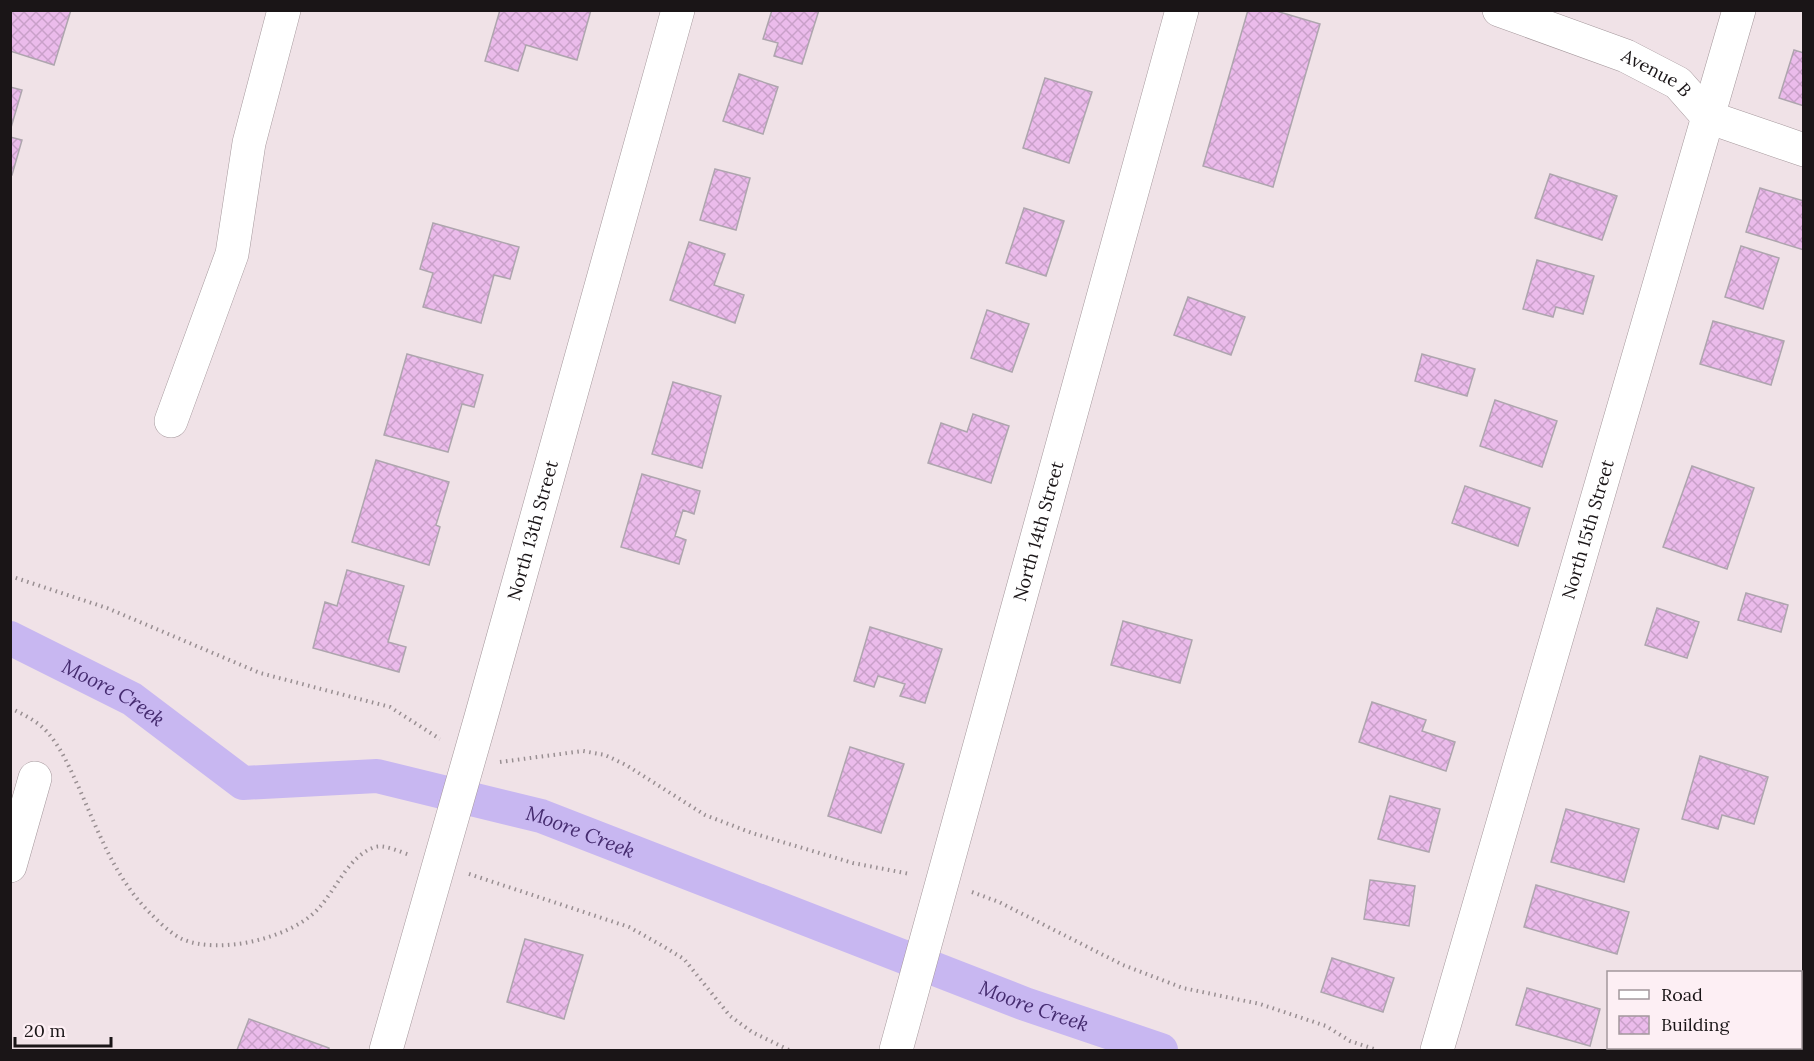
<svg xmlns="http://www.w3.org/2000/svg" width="1814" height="1061" font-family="Lora,serif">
  <defs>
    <pattern id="building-cross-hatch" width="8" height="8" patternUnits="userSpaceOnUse" patternTransform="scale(1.5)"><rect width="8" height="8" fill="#ebbbeb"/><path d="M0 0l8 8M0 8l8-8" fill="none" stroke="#c9a0c9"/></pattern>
  </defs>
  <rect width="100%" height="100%" fill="#f0e2e7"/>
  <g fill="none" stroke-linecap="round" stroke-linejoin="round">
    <!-- canal -->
    <path stroke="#c8b7f1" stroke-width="34" id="s1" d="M 10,638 L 132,699 L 243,783 L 377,776 L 541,816 L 1025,1004 L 1161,1050"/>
  </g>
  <!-- building -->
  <path fill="url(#building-cross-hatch)" stroke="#aea5ae" stroke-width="1.5" d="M 10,10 L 71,10 L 54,65 L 10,51 Z
    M 500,10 L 591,10 L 577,60 L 526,45 L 518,71 L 485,61 Z
    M 772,10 L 819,10 L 802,64 L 774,56 L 778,43 L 763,39 Z
    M 1248,10 L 1273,10 L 1320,24 L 1273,187 L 1203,166 Z
    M 1794,50 L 1804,53 L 1804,106 L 1779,98 Z
    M 739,74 L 778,87 L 763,134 L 723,121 Z
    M 1045,78 L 1092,92 L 1069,163 L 1023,148 Z
    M 10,87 L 22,90 L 10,131 Z
    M 10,137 L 22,140 L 12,175 L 10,175 Z
    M 715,169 L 750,178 L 736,230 L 700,220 Z
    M 1550,174 L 1617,196 L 1602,240 L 1535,218 Z
    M 1760,188 L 1804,201 L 1804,250 L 1746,232 Z
    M 1024,208 L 1064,221 L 1046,276 L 1006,263 Z
    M 433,223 L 519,247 L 510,279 L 494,275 L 481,323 L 423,307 L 433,273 L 420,269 Z
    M 689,242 L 725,254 L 714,285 L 744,295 L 735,323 L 670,300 Z
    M 1741,246 L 1779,258 L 1763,309 L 1725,297 Z
    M 1537,260 L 1594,276 L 1583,314 L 1556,307 L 1553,317 L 1523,309 Z
    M 1188,297 L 1245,317 L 1231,355 L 1174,335 Z
    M 987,310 L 1029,324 L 1012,372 L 971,358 Z
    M 1713,321 L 1784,341 L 1771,385 L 1700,364 Z
    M 407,354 L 483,375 L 474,407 L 462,404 L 448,452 L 384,435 Z
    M 1422,354 L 1475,369 L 1467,396 L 1415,381 Z
    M 673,382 L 721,396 L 702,468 L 652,454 Z
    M 1495,400 L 1557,421 L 1542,467 L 1480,446 Z
    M 973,414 L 1009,426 L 991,483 L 928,463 L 941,423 L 967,432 Z
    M 376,460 L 449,482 L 436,525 L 440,527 L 429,565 L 352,542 Z
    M 1692,466 L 1754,488 L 1727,569 L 1663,547 Z
    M 642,474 L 700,491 L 694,514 L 683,510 L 675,536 L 686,540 L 679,564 L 621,547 Z
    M 1465,486 L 1530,508 L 1518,546 L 1452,523 Z
    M 347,570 L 404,586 L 388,642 L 406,647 L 399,672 L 313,648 L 325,602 L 337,606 Z
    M 1746,593 L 1788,605 L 1781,632 L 1738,620 Z
    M 1657,608 L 1699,622 L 1687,658 L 1645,645 Z
    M 1123,621 L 1192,640 L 1180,683 L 1111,665 Z
    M 870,627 L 942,649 L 925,703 L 900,696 L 905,684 L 878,676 L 874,687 L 854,681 Z
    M 1372,702 L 1426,720 L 1422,731 L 1455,742 L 1446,771 L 1359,742 Z
    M 850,747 L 904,764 L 881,833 L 828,816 Z
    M 1700,756 L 1768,777 L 1754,824 L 1722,815 L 1718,829 L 1682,819 Z
    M 1390,796 L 1440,809 L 1429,852 L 1378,839 Z
    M 1566,809 L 1639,829 L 1624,882 L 1551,862 Z
    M 1370,880 L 1415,886 L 1409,926 L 1364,919 Z
    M 1536,885 L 1629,912 L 1617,954 L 1524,927 Z
    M 525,939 L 583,955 L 564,1019 L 507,1002 Z
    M 1332,958 L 1394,978 L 1383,1012 L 1321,992 Z
    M 1527,988 L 1600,1009 L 1590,1046 L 1516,1025 Z
    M 249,1019 L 329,1048 L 329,1050 L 237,1050 Z"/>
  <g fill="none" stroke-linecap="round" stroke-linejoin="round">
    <defs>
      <g id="minor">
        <path id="s2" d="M 1499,10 L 1626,56 L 1678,83 L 1708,117 L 1804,150"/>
        <path d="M 171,421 L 232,254 L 249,143 L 284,10"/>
        <path d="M 10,866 L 35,778"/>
        <path id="s3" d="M 386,1050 L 481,717 L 678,10"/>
        <path id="s4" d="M 896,1050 L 1182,10"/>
        <path id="s5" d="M 1437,1050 L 1739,10"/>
      </g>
    </defs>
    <!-- minor casing -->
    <use href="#minor" stroke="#a4979b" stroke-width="34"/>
    <!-- path -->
    <path stroke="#998f92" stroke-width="4" stroke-dasharray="1.5 4.5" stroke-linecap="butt" d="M 10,576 L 107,608 L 260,673 L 390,707 L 440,739
      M 10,708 C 23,714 39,722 48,733 C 62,749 70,769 79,788 C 99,833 115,878 150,913 C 159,922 170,933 182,939 C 218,955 290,939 318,909 C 336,890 348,856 375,847 C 384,844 400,852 410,855
      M 500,762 L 583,751 L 605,755 L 626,765 L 705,815 L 752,833 L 853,863 L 910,874
      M 469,874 L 629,927 L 661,945 L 684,959 L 730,1016 L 752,1032 L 789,1050
      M 972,892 L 999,902 L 1123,965 L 1183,988 L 1260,1004 L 1326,1026 L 1350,1041 L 1377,1050"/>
    <!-- minor -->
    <use href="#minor" stroke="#fff" stroke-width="33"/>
  </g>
  <g text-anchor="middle" stroke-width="4.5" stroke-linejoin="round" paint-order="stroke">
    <!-- street labels -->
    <g font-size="18" fill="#1a1517" stroke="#fdeff4">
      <text dy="6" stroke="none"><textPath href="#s2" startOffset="170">Avenue B</textPath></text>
      <text dy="6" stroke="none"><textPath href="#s3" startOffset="540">North 13th Street</textPath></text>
      <text dy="6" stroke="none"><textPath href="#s4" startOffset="538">North 14th Street</textPath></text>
      <text dy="6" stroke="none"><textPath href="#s5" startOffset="542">North 15th Street</textPath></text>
    </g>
    <!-- water labels -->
    <g font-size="20" font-style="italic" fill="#452b6f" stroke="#fdeff4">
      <text dy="7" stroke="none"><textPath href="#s1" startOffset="117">Moore Creek</textPath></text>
      <text dy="7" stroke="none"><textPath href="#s1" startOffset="621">Moore Creek</textPath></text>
      <text dy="7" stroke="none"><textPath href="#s1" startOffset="1107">Moore Creek</textPath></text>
    </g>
  </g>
  <!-- border -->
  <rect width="1814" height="1061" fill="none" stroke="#1a1517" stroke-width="24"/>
  <!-- legend -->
  <rect x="1607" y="971" width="195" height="78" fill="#fdeff4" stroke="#a2989c" stroke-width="1.5"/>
  <rect x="1619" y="990" width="30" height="9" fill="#ffffff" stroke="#a2989c" stroke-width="1.5"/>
  <text x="1661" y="1001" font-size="18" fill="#1a1517">Road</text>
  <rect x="1619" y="1016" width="30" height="18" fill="url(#building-cross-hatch)" stroke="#a2989c" stroke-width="1.5"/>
  <text x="1661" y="1031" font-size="18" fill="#1a1517">Building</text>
  <!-- scale -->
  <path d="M15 1037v9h96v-9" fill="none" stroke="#1a1517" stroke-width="3"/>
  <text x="24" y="1037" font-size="18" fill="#1a1517" stroke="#fdeff4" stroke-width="4.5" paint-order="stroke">20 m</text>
</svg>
